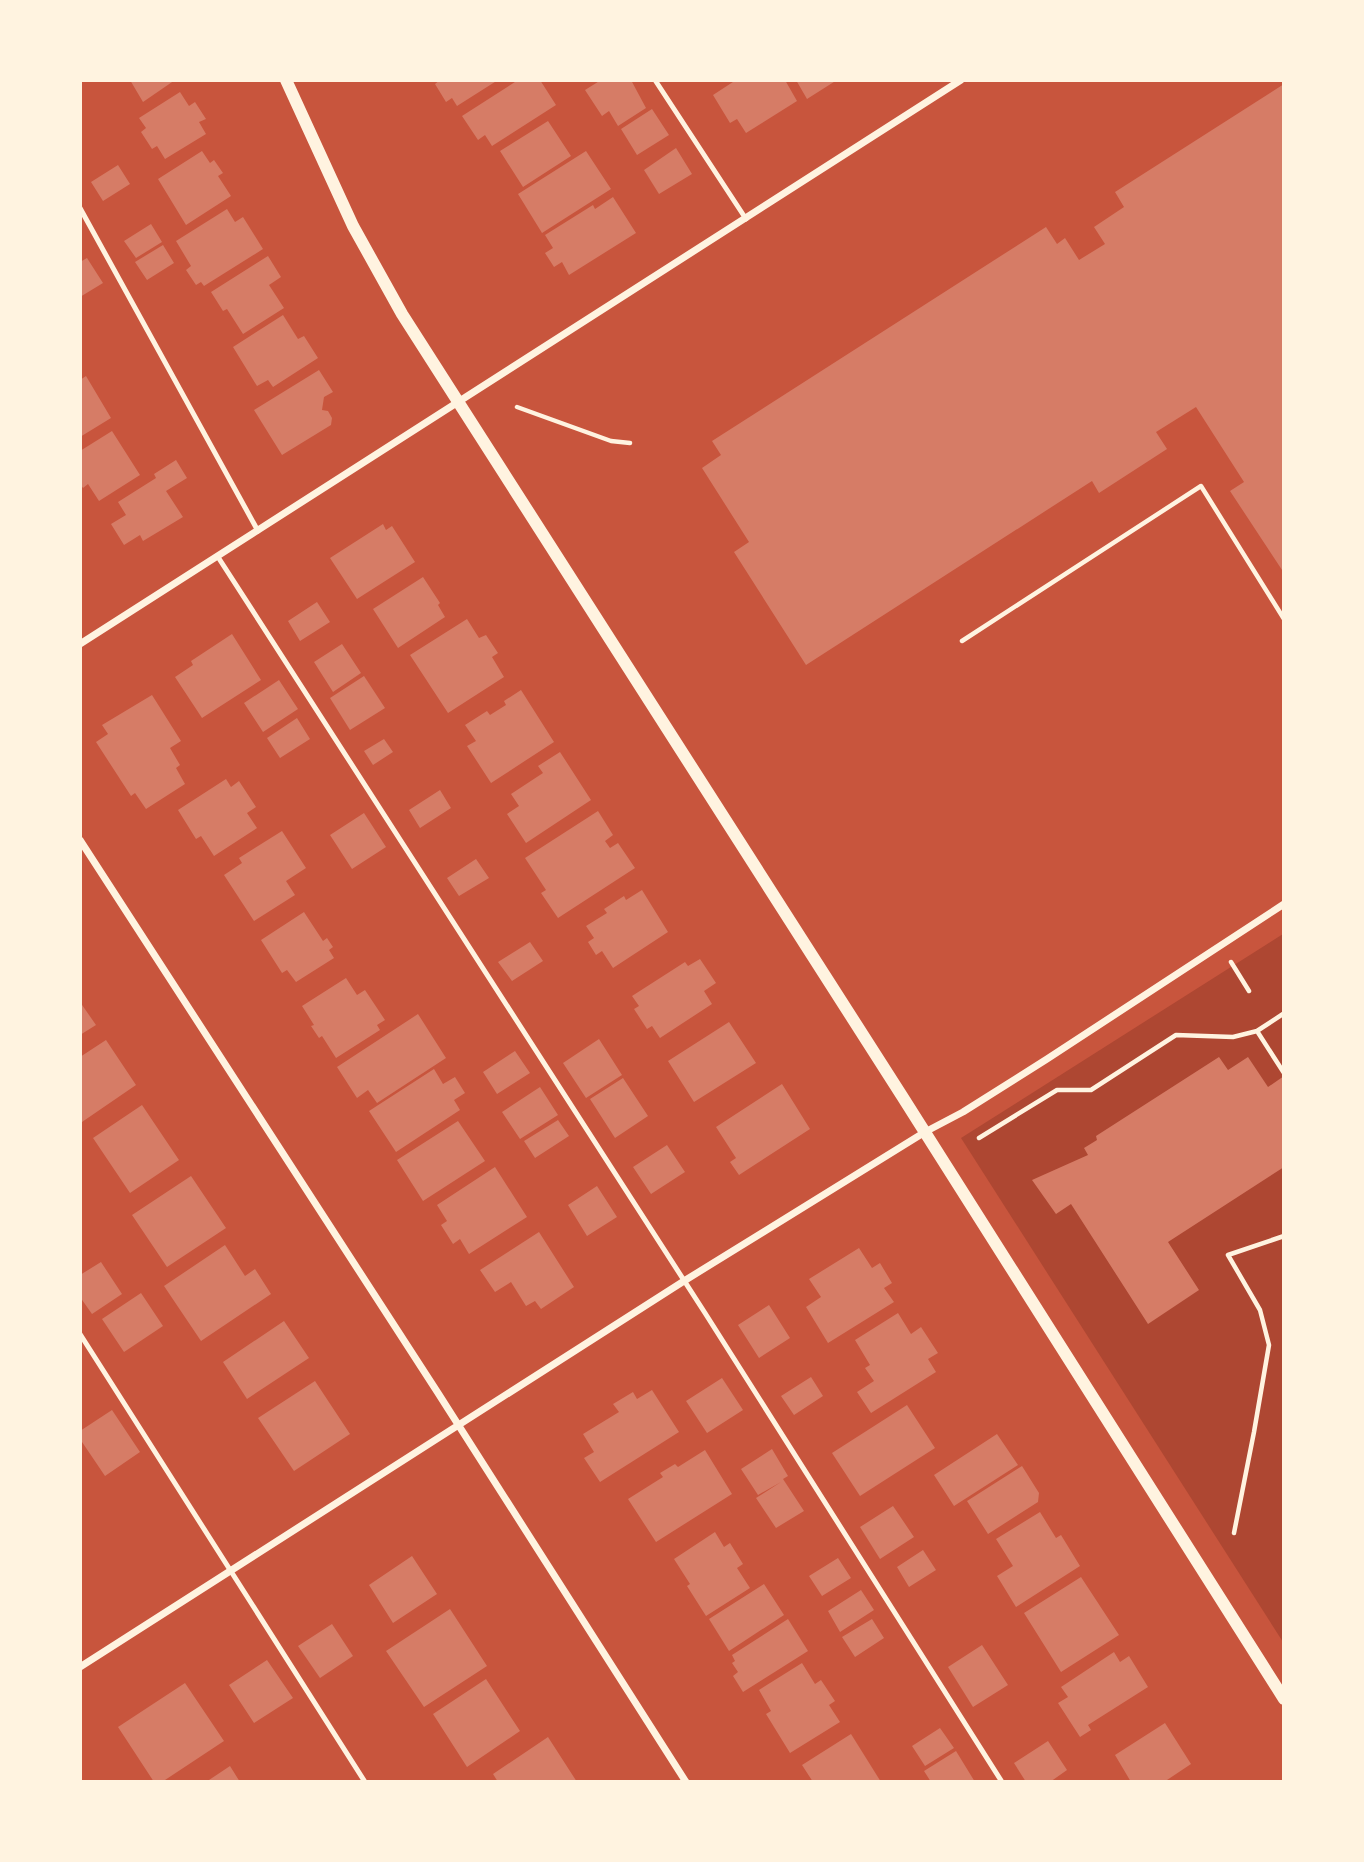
<svg xmlns="http://www.w3.org/2000/svg" width="1364" height="1862" font-family="'Roboto Condensed',sans-serif">
  <rect width="100%" height="100%" fill="#c8553d"/>
  <!-- green -->
  <path fill="#ae4732" d="M 1283,934 L 1283,1642 L 961,1138 Z"/>
  <!-- building -->
  <path fill="#d67c66" d="M 130,80 L 175,80 L 143,102 Z
    M 440,80 L 498,80 L 457,106 L 452,98 L 446,102 L 435,84 Z
    M 518,80 L 540,80 L 556,105 L 492,146 L 485,135 L 478,140 L 462,116 Z
    M 601,80 L 631,80 L 646,108 L 618,126 L 609,111 L 602,116 L 585,90 Z
    M 736,80 L 785,80 L 797,101 L 746,133 L 737,119 L 730,123 L 713,95 Z
    M 796,80 L 837,80 L 807,99 Z
    M 1284,84 L 1284,573 L 1230,491 L 1244,482 L 1196,407 L 1156,432 L 1167,449 L 1099,493 L 1092,481 L 806,665 L 734,552 L 749,542 L 702,468 L 721,455 L 712,441 L 1046,227 L 1057,244 L 1065,238 L 1079,260 L 1105,244 L 1094,227 L 1124,207 L 1115,192 Z
    M 180,92 L 189,106 L 195,102 L 206,119 L 199,122 L 206,134 L 165,159 L 157,146 L 152,149 L 141,132 L 146,128 L 139,118 Z
    M 652,109 L 669,135 L 637,155 L 621,129 Z
    M 548,121 L 571,156 L 523,187 L 500,151 Z
    M 676,148 L 692,174 L 659,194 L 644,170 Z
    M 202,151 L 210,163 L 214,160 L 223,173 L 218,176 L 231,196 L 186,225 L 158,179 Z
    M 586,151 L 611,189 L 542,233 L 518,194 Z
    M 118,165 L 130,184 L 103,201 L 91,182 Z
    M 613,197 L 636,233 L 569,275 L 562,262 L 554,267 L 545,253 L 553,248 L 545,235 L 593,205 L 595,209 Z
    M 227,209 L 235,222 L 243,217 L 263,249 L 204,286 L 201,282 L 196,285 L 186,270 L 191,266 L 176,241 Z
    M 151,224 L 162,242 L 136,258 L 124,241 Z
    M 163,245 L 174,263 L 147,280 L 135,262 Z
    M 268,256 L 281,277 L 269,285 L 284,308 L 243,334 L 227,309 L 223,311 L 211,292 Z
    M 87,258 L 103,283 L 80,297 L 80,262 Z
    M 283,315 L 298,339 L 304,336 L 318,358 L 273,387 L 268,380 L 257,386 L 233,347 Z
    M 319,370 L 333,392 L 324,397 L 322,410 L 328,411 L 332,418 L 331,425 L 282,455 L 254,410 Z
    M 86,376 L 111,418 L 80,437 L 80,380 Z
    M 112,431 L 140,475 L 99,501 L 88,484 L 83,488 L 80,484 L 80,451 Z
    M 176,460 L 187,478 L 166,491 L 183,517 L 143,541 L 140,535 L 124,545 L 111,524 L 126,515 L 118,502 L 156,478 L 154,474 Z
    M 383,524 L 386,530 L 392,526 L 415,562 L 357,599 L 330,558 Z
    M 423,577 L 440,603 L 438,605 L 445,617 L 398,648 L 373,609 Z
    M 317,602 L 330,622 L 300,641 L 288,621 Z
    M 467,619 L 479,638 L 486,635 L 498,653 L 492,657 L 504,677 L 448,713 L 410,655 Z
    M 232,634 L 261,680 L 202,718 L 175,677 L 193,665 L 191,661 Z
    M 342,644 L 361,673 L 333,692 L 314,662 Z
    M 364,676 L 385,708 L 350,730 L 330,698 Z
    M 279,680 L 298,709 L 263,732 L 244,703 Z
    M 521,690 L 554,742 L 491,783 L 467,746 L 476,741 L 465,725 L 487,711 L 490,715 L 506,705 L 504,701 Z
    M 152,695 L 181,741 L 170,748 L 180,765 L 176,768 L 185,784 L 146,809 L 135,793 L 131,796 L 96,742 L 108,734 L 102,725 Z
    M 297,718 L 310,739 L 280,758 L 267,738 Z
    M 384,739 L 393,752 L 373,765 L 364,751 Z
    M 560,752 L 591,800 L 526,843 L 507,814 L 519,806 L 511,794 L 543,773 L 538,766 Z
    M 226,779 L 231,787 L 239,781 L 256,807 L 247,813 L 257,828 L 214,856 L 201,836 L 196,839 L 178,810 Z
    M 440,790 L 451,808 L 420,828 L 409,810 Z
    M 598,811 L 613,835 L 605,841 L 610,848 L 618,843 L 635,868 L 558,918 L 541,893 L 546,890 L 525,858 Z
    M 364,813 L 386,847 L 352,869 L 330,835 Z
    M 282,831 L 306,868 L 286,881 L 295,895 L 254,921 L 224,875 L 242,863 L 239,858 Z
    M 476,859 L 489,878 L 459,896 L 447,878 Z
    M 642,890 L 668,932 L 613,968 L 602,951 L 596,955 L 588,942 L 594,938 L 586,926 L 607,913 L 604,909 L 624,896 L 626,900 Z
    M 304,912 L 323,941 L 327,938 L 333,947 L 329,950 L 334,958 L 296,982 L 287,970 L 282,973 L 261,940 Z
    M 530,942 L 543,961 L 512,981 L 498,962 Z
    M 700,959 L 716,983 L 704,991 L 712,1004 L 660,1038 L 652,1026 L 647,1029 L 634,1009 L 639,1006 L 632,996 L 685,962 L 688,966 Z
    M 346,978 L 357,995 L 365,990 L 385,1020 L 377,1025 L 380,1030 L 336,1058 L 322,1036 L 319,1038 L 311,1026 L 314,1025 L 302,1006 Z
    M 80,1002 L 96,1025 L 80,1035 Z
    M 418,1014 L 446,1058 L 377,1103 L 368,1090 L 357,1098 L 337,1067 Z
    M 729,1022 L 756,1063 L 694,1102 L 668,1061 Z
    M 599,1039 L 622,1075 L 586,1098 L 563,1063 Z
    M 106,1040 L 136,1085 L 82,1122 L 80,1057 Z
    M 515,1051 L 530,1073 L 497,1094 L 483,1072 Z
    M 1219,1057 L 1228,1070 L 1248,1057 L 1268,1087 L 1284,1076 L 1284,1167 L 1168,1242 L 1199,1290 L 1148,1324 L 1071,1204 L 1056,1214 L 1032,1180 L 1088,1155 L 1084,1148 L 1097,1140 L 1096,1136 Z
    M 434,1069 L 443,1084 L 455,1077 L 465,1093 L 454,1100 L 460,1110 L 396,1152 L 369,1111 Z
    M 623,1078 L 648,1116 L 615,1138 L 590,1099 Z
    M 782,1084 L 810,1129 L 739,1175 L 730,1162 L 736,1158 L 716,1127 Z
    M 540,1087 L 558,1115 L 520,1139 L 502,1112 Z
    M 142,1105 L 179,1160 L 130,1193 L 93,1138 Z
    M 558,1120 L 569,1136 L 535,1158 L 524,1141 Z
    M 458,1121 L 485,1161 L 423,1201 L 397,1160 Z
    M 667,1145 L 685,1172 L 651,1194 L 633,1167 Z
    M 495,1167 L 527,1217 L 469,1254 L 460,1239 L 453,1244 L 441,1225 L 447,1221 L 437,1205 Z
    M 191,1176 L 226,1228 L 167,1267 L 132,1215 Z
    M 597,1186 L 617,1217 L 587,1236 L 568,1205 Z
    M 539,1232 L 574,1287 L 541,1309 L 535,1301 L 526,1306 L 511,1282 L 495,1292 L 480,1270 Z
    M 225,1245 L 245,1276 L 255,1269 L 271,1294 L 201,1341 L 164,1286 Z
    M 859,1248 L 872,1268 L 880,1263 L 892,1283 L 884,1288 L 894,1302 L 828,1343 L 806,1307 L 821,1297 L 809,1279 Z
    M 101,1262 L 122,1294 L 92,1314 L 80,1297 L 80,1275 Z
    M 141,1293 L 163,1326 L 124,1352 L 102,1319 Z
    M 769,1305 L 790,1338 L 759,1358 L 738,1325 Z
    M 898,1313 L 911,1334 L 921,1327 L 938,1353 L 928,1359 L 936,1372 L 871,1413 L 857,1392 L 874,1381 L 865,1368 L 870,1365 L 855,1340 Z
    M 284,1321 L 309,1358 L 247,1399 L 223,1362 Z
    M 811,1377 L 823,1396 L 794,1415 L 781,1396 Z
    M 722,1378 L 743,1410 L 707,1433 L 686,1401 Z
    M 315,1381 L 350,1434 L 294,1471 L 258,1418 Z
    M 652,1390 L 679,1432 L 600,1482 L 584,1458 L 594,1452 L 583,1434 L 619,1412 L 613,1404 L 633,1392 L 637,1399 Z
    M 907,1405 L 935,1448 L 860,1496 L 832,1453 Z
    M 112,1410 L 140,1452 L 105,1476 L 80,1439 L 80,1431 Z
    M 997,1434 L 1018,1465 L 954,1506 L 934,1475 Z
    M 772,1449 L 788,1476 L 783,1479 L 804,1511 L 776,1528 L 756,1498 L 781,1482 L 758,1495 L 741,1469 Z
    M 705,1450 L 732,1494 L 656,1542 L 628,1499 L 663,1477 L 660,1473 L 675,1464 L 678,1467 Z
    M 1022,1466 L 1039,1493 L 1038,1502 L 988,1534 L 967,1501 Z
    M 893,1506 L 914,1537 L 880,1559 L 860,1527 Z
    M 1040,1512 L 1056,1538 L 1061,1535 L 1080,1566 L 1016,1607 L 997,1576 L 1013,1566 L 996,1539 Z
    M 715,1532 L 724,1547 L 730,1543 L 743,1564 L 737,1568 L 750,1588 L 706,1616 L 687,1586 L 690,1584 L 674,1559 Z
    M 923,1550 L 936,1570 L 909,1587 L 897,1567 Z
    M 412,1556 L 437,1594 L 393,1623 L 369,1585 Z
    M 838,1558 L 851,1578 L 822,1596 L 809,1576 Z
    M 1081,1577 L 1119,1635 L 1061,1672 L 1024,1613 Z
    M 764,1584 L 784,1615 L 729,1651 L 709,1619 Z
    M 861,1590 L 874,1610 L 840,1632 L 828,1611 Z
    M 450,1609 L 487,1666 L 424,1707 L 386,1651 Z
    M 788,1619 L 808,1651 L 743,1692 L 733,1676 L 738,1672 L 732,1663 L 735,1661 L 732,1655 Z
    M 872,1619 L 884,1638 L 855,1657 L 842,1637 Z
    M 332,1624 L 353,1656 L 320,1678 L 298,1646 Z
    M 982,1645 L 1008,1685 L 973,1707 L 948,1667 Z
    M 1114,1652 L 1120,1662 L 1129,1656 L 1148,1687 L 1088,1725 L 1091,1730 L 1080,1737 L 1058,1703 L 1068,1697 L 1061,1687 Z
    M 267,1660 L 293,1698 L 254,1723 L 229,1685 Z
    M 802,1663 L 815,1684 L 821,1680 L 835,1701 L 829,1705 L 840,1722 L 790,1753 L 766,1714 L 771,1711 L 759,1690 Z
    M 486,1679 L 520,1731 L 467,1767 L 433,1714 Z
    M 185,1683 L 224,1741 L 162,1782 L 154,1782 L 118,1727 Z
    M 1165,1723 L 1191,1764 L 1164,1782 L 1131,1782 L 1115,1755 Z
    M 940,1728 L 954,1748 L 925,1766 L 912,1746 Z
    M 851,1734 L 881,1782 L 813,1782 L 802,1765 Z
    M 548,1737 L 577,1782 L 498,1782 L 493,1774 Z
    M 1048,1741 L 1067,1770 L 1050,1782 L 1026,1782 L 1014,1763 Z
    M 956,1751 L 975,1782 L 931,1782 L 924,1771 Z
    M 230,1766 L 240,1782 L 206,1782 Z"/>
  <g fill="none" stroke-linecap="round" stroke-linejoin="round">
    <!-- path -->
    <path stroke="#fff3e0" stroke-width="4.5" d="M 517,407 L 611,441 L 630,443
      M 962,641 L 1201,486 L 1284,619
      M 1231,962 L 1249,991
      M 1257,1031 L 1284,1073
      M 979,1138 L 1057,1090 L 1091,1090 L 1176,1035 L 1233,1037 L 1257,1031 L 1283,1014
      M 1234,1533 L 1254,1432 L 1269,1345 L 1260,1310 L 1228,1255 L 1284,1236"/>
    <!-- service -->
    <path stroke="#fff3e0" stroke-width="5" d="M 655,80 L 746,219
      M 80,208 L 258,531
      M 218,557 L 705,1313 L 1002,1782
      M 80,1334 L 365,1782"/>
    <!-- minor -->
    <path stroke="#fff3e0" stroke-width="7" d="M 80,644 L 961,80
      M 80,840 L 438,1393 L 686,1782
      M 80,1667 L 684,1281 L 925,1132 L 963,1112 L 1047,1059 L 1284,904"/>
    <!-- tertiary -->
    <path stroke="#fff3e0" stroke-width="12" d="M 286,80 L 353,226 L 402,314 L 902,1096 L 1284,1699"/>
  </g>
  <!-- border -->
  <rect width="1364" height="1862" fill="none" stroke="#fff3e0" stroke-width="164"/>
</svg>
